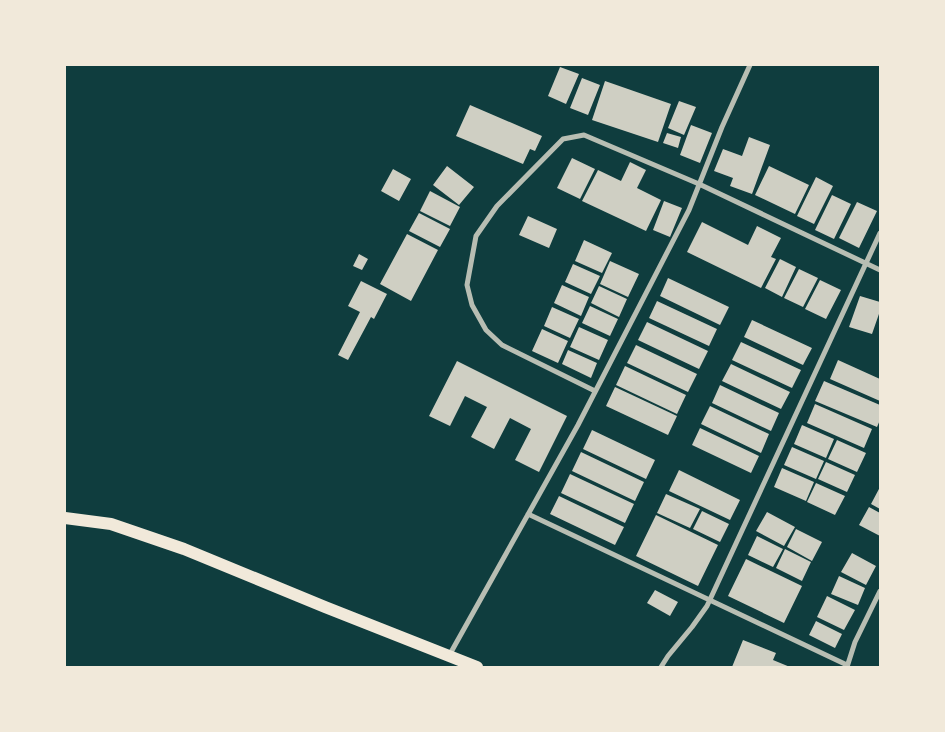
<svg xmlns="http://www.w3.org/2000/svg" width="945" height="732" font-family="'Public Sans',sans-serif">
  <rect width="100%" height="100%" fill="#0f3d3e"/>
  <!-- building -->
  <path fill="#cfcfc3" d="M 560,67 L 579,74 L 566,104 L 548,96 Z
    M 582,78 L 600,85 L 588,115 L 570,108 Z
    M 605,81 L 671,104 L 658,142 L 592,120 Z
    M 679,101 L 696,107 L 684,135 L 668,128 Z
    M 470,105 L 542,136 L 535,151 L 530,149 L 523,164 L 456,136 Z
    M 691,125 L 712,133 L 700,163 L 680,155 Z
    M 667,133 L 681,137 L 678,148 L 663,143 Z
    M 749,137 L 770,145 L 752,194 L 730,186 L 733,178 L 714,171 L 723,149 L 742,156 Z
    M 572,158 L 595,169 L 580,199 L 557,188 Z
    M 630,162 L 646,170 L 637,188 L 661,200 L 646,231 L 582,201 L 598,170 L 621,181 Z
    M 447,166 L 474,187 L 459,205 L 433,185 Z
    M 769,166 L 809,185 L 795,214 L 755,195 Z
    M 393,169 L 411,179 L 399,201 L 381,191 Z
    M 816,177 L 833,186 L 814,224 L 797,216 Z
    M 430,191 L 460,207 L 450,226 L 420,211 Z
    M 832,195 L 851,204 L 834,239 L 815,230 Z
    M 664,201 L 682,208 L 670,237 L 653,230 Z
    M 857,202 L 877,211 L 859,248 L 839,238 Z
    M 419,213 L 450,229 L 440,247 L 409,231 Z
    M 528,216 L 557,229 L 549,248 L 519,235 Z
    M 702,222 L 748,245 L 757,226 L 781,238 L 771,257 L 776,259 L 761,288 L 687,252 Z
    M 407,234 L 438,250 L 411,301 L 380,284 Z
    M 584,240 L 612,253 L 602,273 L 575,261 Z
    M 359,254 L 368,259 L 362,270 L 353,266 Z
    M 780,259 L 796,267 L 782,297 L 765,288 Z
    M 610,261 L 639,274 L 628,297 L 600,284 Z
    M 573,264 L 600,276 L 591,294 L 565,282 Z
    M 799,269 L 818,278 L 803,307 L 784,298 Z
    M 668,278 L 729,307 L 720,325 L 660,296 Z
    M 820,280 L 841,290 L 826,319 L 805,309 Z
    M 361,281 L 387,294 L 374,319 L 371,317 L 348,360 L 338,355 L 360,312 L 348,306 Z
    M 562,285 L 589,297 L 581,316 L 554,303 Z
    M 599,286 L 627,299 L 619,317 L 591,303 Z
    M 860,296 L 880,302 L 880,311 L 872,334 L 849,327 Z
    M 657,301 L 717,329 L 709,346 L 649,318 Z
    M 590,306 L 618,319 L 610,336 L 582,323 Z
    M 552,307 L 579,319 L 570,338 L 544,326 Z
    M 752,320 L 812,348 L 803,365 L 744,337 Z
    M 647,322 L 708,351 L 699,369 L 638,340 Z
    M 579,327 L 608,340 L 599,360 L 570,347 Z
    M 542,329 L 568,341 L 558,363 L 532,351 Z
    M 741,342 L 801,370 L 792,388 L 732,360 Z
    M 636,345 L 697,374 L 688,392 L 627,363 Z
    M 568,350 L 597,363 L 591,378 L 562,364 Z
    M 838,360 L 880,379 L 880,401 L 830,379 Z
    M 457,361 L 567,416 L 539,472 L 515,460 L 531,429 L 510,418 L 494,449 L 471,437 L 487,407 L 465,396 L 450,426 L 429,416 Z
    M 731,364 L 790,392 L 781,409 L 722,381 Z
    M 625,366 L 686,395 L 677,414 L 616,385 Z
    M 824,381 L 880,405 L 880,420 L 877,427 L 815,401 Z
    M 720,385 L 779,413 L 771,431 L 712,403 Z
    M 615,387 L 677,416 L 668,435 L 606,406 Z
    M 815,404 L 872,429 L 864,448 L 807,423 Z
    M 710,406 L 769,434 L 761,453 L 701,424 Z
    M 802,425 L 834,439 L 826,458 L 794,444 Z
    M 700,428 L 759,456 L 751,473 L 692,445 Z
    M 592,430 L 655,460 L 646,479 L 583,449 Z
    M 837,440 L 866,453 L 857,472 L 828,459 Z
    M 792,447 L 824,461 L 816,479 L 784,465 Z
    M 581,452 L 644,482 L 635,501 L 572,471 Z
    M 826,462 L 855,475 L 847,492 L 818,479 Z
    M 782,468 L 814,482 L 806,501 L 774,487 Z
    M 679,470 L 740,500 L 730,520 L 669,491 Z
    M 570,474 L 634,504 L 625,523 L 561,493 Z
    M 816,483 L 845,496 L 835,515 L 807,502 Z
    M 880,487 L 880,509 L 871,504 Z
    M 666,494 L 700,509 L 690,528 L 657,513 Z
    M 559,496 L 624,527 L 615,545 L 550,514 Z
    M 869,507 L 880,513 L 880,536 L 859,525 Z
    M 702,511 L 729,524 L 720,542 L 693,529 Z
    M 767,512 L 795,527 L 784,546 L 756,531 Z
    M 656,515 L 718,545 L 698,586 L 636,556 Z
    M 796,529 L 822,542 L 812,561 L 787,547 Z
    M 757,536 L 783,549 L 773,567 L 748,555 Z
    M 785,549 L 811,562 L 802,581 L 776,568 Z
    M 852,553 L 876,566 L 866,585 L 841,572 Z
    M 746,559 L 802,586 L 784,623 L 728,596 Z
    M 839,576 L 865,588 L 858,605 L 831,594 Z
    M 655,590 L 678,602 L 670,616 L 647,603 Z
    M 827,596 L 855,610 L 844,630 L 817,617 Z
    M 816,621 L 842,634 L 835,648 L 809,635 Z
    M 743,640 L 776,653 L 773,660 L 790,667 L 732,667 Z"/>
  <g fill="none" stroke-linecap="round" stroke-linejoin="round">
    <!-- minor -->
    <path stroke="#b8beb3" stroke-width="5" d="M 595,391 L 502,345 L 486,330 L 472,305 L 467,285 L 476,236 L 497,206 L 563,139 L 584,135 L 699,184 L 880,270
      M 528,514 L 847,665
      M 450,654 L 578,425 L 689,210 L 722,127 L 750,65
      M 661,667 L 668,656 L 692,627 L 707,606 L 880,233
      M 847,667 L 855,642 L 880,591"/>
    <!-- primary -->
    <path stroke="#f1e9da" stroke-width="12" d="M 65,518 L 111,524 L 184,549 L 325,607 L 477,667"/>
  </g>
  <!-- border -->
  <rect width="945" height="732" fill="none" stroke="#f1e9da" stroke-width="132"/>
</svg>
